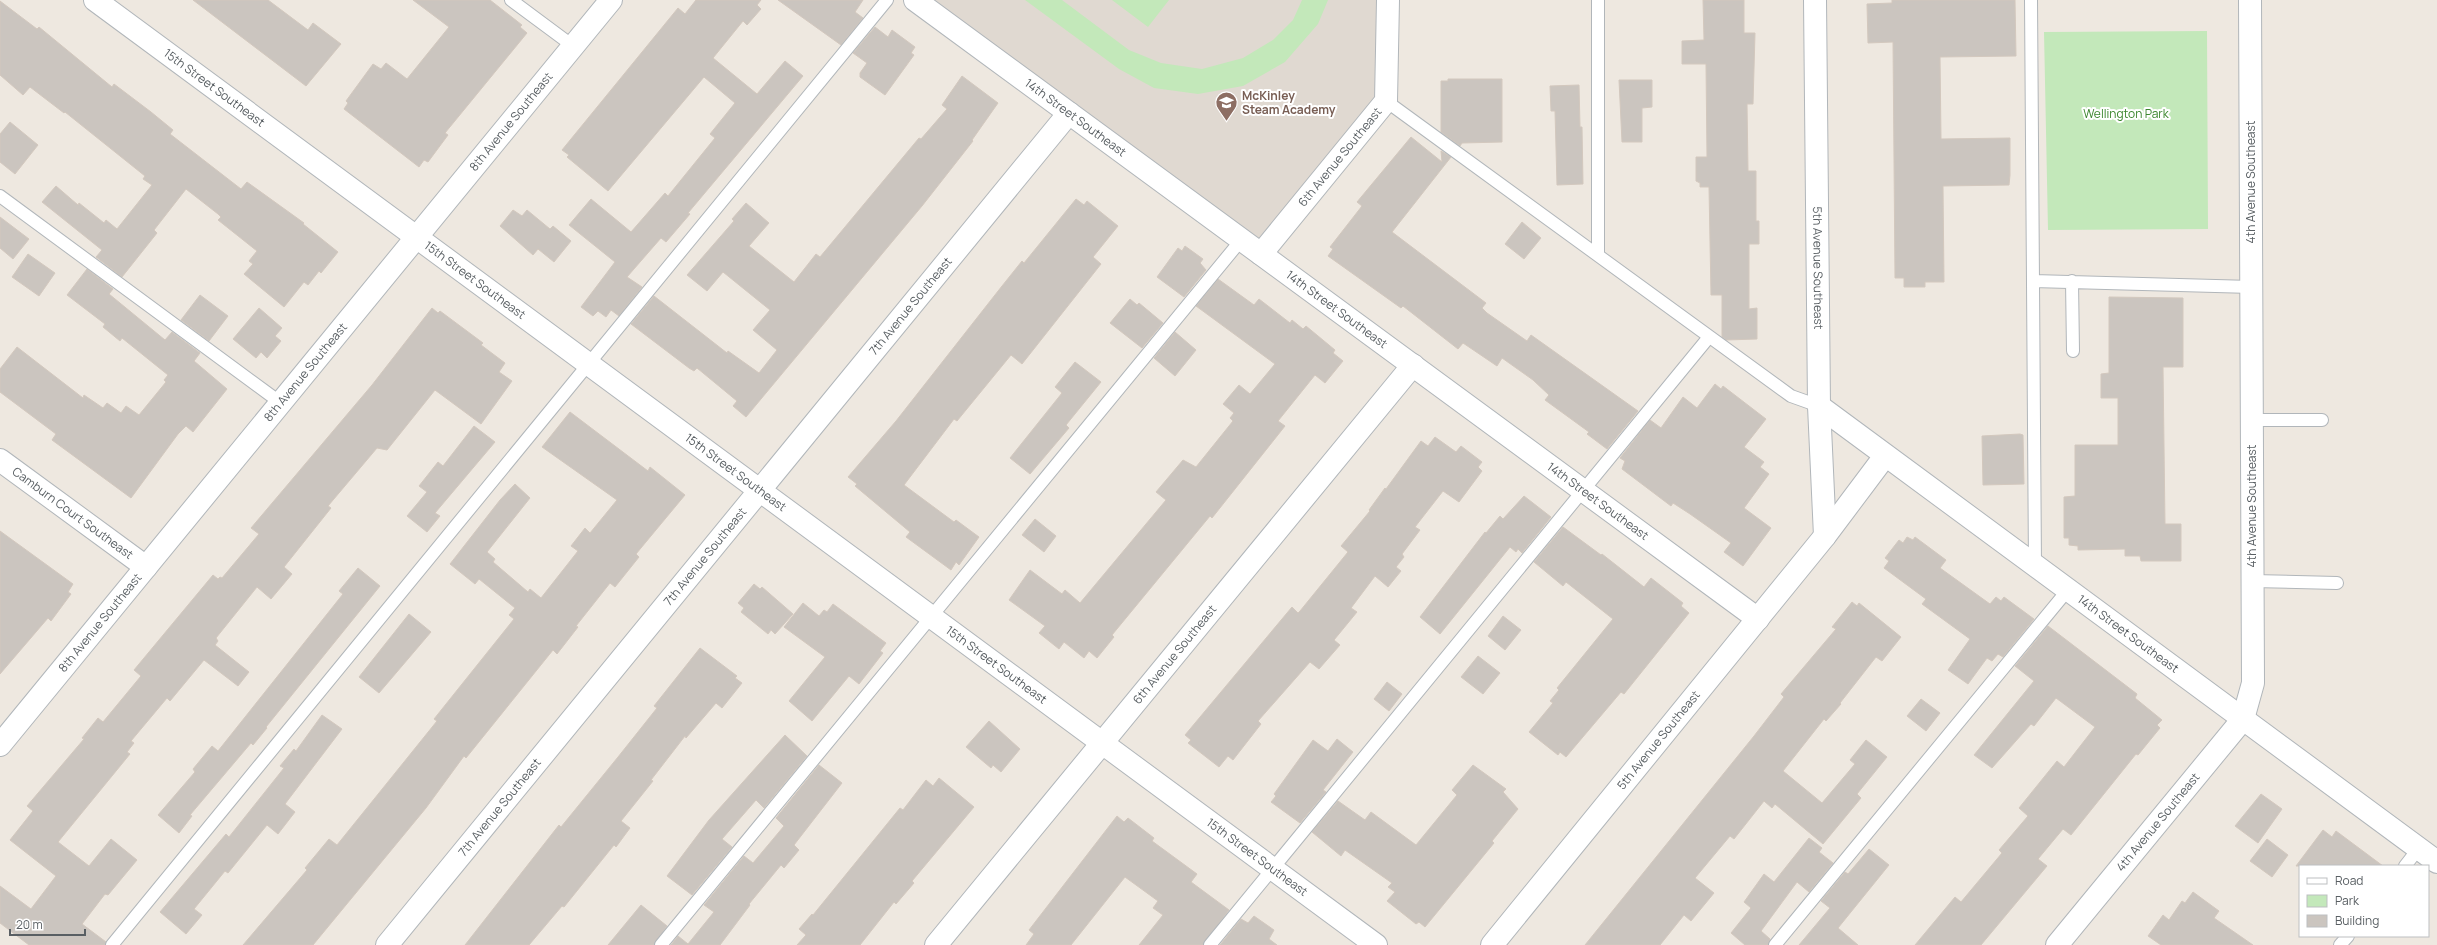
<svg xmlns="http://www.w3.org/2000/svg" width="2437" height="945" font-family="Manrope,sans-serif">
  <rect width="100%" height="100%" fill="#eee8e0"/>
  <!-- education -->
  <path fill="#e0d9d1" d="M 915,0 L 1388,0 L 1386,101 L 1261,254 Z"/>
  <!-- green -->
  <path fill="#c3e8ba" d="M 1025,0 L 1062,0 L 1129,50 L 1161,63 L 1202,69 L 1243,58 L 1273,40 L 1293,20 L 1302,0 L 1328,0 L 1318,24 L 1285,62 L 1243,86 L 1198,94 L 1154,88 L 1119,69 Z
    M 1112,0 L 1169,0 L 1148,27 Z
    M 2207,31 L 2208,229 L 2048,230 L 2044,32 Z"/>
  <!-- building -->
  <path fill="#cbc5bf" stroke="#d3c8be" d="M 193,0 L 268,0 L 308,30 L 313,23 L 341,44 L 306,86 Z
    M 413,0 L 490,0 L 522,25 L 520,27 L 527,33 L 445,133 L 448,135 L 428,162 L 424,160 L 419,167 L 344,109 L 348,103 L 346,101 L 373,64 L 381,69 L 386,63 L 407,79 L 449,27 Z
    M 696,0 L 761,0 L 757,5 L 761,9 L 747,25 L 743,21 L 713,58 L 757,94 L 785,61 L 803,76 L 688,213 L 690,214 L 666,242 L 661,238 L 627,277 L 642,287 L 619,316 L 611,310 L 606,317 L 598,311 L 593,316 L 581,307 L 615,262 L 569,225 L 591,199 L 631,232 L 665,193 L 668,196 L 715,138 L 710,134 L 735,103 L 704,77 L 608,191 L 567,157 L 569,155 L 562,150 L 678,8 L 685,14 Z
    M 778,0 L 863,0 L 855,12 L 863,18 L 841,45 Z
    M 1703,0 L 1744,0 L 1744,33 L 1755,33 L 1753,104 L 1747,104 L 1748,171 L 1756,171 L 1756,221 L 1759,221 L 1759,244 L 1749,244 L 1749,309 L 1757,308 L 1757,339 L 1726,340 L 1722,337 L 1722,295 L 1711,295 L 1709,187 L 1700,187 L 1700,183 L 1696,181 L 1696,157 L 1707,157 L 1706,64 L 1682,64 L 1682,41 L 1704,40 Z
    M 1892,0 L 2015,0 L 2016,56 L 1940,57 L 1941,139 L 2010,138 L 2010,175 L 2009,185 L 1943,186 L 1944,282 L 1925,282 L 1925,287 L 1904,287 L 1904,278 L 1895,278 L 1893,42 L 1868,43 L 1867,4 L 1892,3 Z
    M 0,1 L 37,29 L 39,27 L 112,87 L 114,84 L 151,112 L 173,130 L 170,134 L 241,189 L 247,182 L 304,223 L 303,224 L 338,252 L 321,273 L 319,271 L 308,285 L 304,282 L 284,307 L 244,274 L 253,264 L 249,261 L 257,251 L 218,220 L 221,217 L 218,214 L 186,189 L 154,230 L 157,233 L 122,277 L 96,257 L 102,250 L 42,202 L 56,186 L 78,205 L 79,203 L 104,223 L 106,220 L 117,229 L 152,185 L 143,179 L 145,176 L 65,112 L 64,113 L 30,87 L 23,95 L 0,75 Z
    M 875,27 L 888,37 L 892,30 L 915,47 L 911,53 L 914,55 L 885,95 L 860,77 L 860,73 L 867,63 L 853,53 Z
    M 962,76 L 998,103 L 972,140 L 973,141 L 922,206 L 746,417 L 733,406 L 737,401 L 697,368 L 694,371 L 689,368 L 631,324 L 654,296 L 727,353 L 728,351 L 759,373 L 777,350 L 753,330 L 770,310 L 723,272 L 707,291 L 687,275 L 734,221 L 732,219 L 746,203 L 769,223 L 749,246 L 794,282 L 816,254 L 820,257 L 919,138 L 921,139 L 947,109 L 942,105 Z
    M 1448,79 L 1502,79 L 1502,142 L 1462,143 L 1460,146 L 1441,132 L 1441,81 L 1448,81 Z
    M 1619,80 L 1652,80 L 1652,107 L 1642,108 L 1642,142 L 1622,142 Z
    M 1579,85 L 1580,127 L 1582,127 L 1583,184 L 1557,185 L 1555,111 L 1551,111 L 1550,86 Z
    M 10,122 L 38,145 L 15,174 L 0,162 L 0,134 Z
    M 1411,137 L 1442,162 L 1441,151 L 1451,157 L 1392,232 L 1486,303 L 1482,308 L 1487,313 L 1527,341 L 1531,335 L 1638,411 L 1607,449 L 1587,434 L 1589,432 L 1545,400 L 1549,395 L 1533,380 L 1502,358 L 1497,366 L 1463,343 L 1458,349 L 1403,306 L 1401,308 L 1328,256 L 1333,249 L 1330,247 L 1362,206 L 1357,202 Z
    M 1076,199 L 1084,205 L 1087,201 L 1118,226 L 1093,257 L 1101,264 L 1022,364 L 1011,355 L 957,421 L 954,419 L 904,485 L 954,522 L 956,520 L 979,537 L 959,565 L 956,562 L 951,570 L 906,537 L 910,532 L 855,486 L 857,484 L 848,477 L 896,421 L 1002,286 L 1022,261 L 1024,263 Z
    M 513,210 L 522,216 L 527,210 L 550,229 L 553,226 L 571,241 L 554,262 L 538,249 L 533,255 L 500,226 Z
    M 0,217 L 29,239 L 13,259 L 0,248 Z
    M 1522,222 L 1541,238 L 1524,259 L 1505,244 Z
    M 1185,246 L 1203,259 L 1200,263 L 1206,270 L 1184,297 L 1157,277 L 1178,248 L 1182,251 Z
    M 28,254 L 55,273 L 39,296 L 12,277 Z
    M 87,269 L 113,289 L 109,294 L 165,340 L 172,332 L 200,353 L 194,361 L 227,389 L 193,432 L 186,426 L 178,434 L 131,498 L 52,440 L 56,434 L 0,392 L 0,369 L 17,347 L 83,398 L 84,395 L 103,408 L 107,403 L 121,413 L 126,406 L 139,415 L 166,382 L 164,380 L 168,375 L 122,338 L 120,341 L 103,327 L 105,324 L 67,295 Z
    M 1218,279 L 1254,305 L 1259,299 L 1290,323 L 1292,320 L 1303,329 L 1306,326 L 1335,350 L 1333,353 L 1343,361 L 1325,383 L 1315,375 L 1278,421 L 1285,426 L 1212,518 L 1210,516 L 1112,635 L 1114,637 L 1097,658 L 1089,651 L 1084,658 L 1064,642 L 1059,649 L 1039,633 L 1045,626 L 1009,600 L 1030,570 L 1062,594 L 1065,590 L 1080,603 L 1166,500 L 1156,492 L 1183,460 L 1196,467 L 1233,421 L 1230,418 L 1234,413 L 1223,404 L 1239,385 L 1250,394 L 1275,364 L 1196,306 Z
    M 200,295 L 228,316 L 209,341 L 181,320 Z
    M 2109,297 L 2183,298 L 2183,367 L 2163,367 L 2165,524 L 2181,524 L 2181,561 L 2141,561 L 2140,556 L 2125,556 L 2125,549 L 2078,550 L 2078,546 L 2069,545 L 2069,538 L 2064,538 L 2064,497 L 2075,496 L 2075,445 L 2118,445 L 2118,398 L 2101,398 L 2101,374 L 2109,373 Z
    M 1130,299 L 1137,305 L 1139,303 L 1163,323 L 1142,348 L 1110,323 Z
    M 259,308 L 282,328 L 275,336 L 281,341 L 267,358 L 261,352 L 256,358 L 233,339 Z
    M 432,308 L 438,313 L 440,311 L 483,343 L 481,345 L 505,363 L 499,372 L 512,381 L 481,424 L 435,390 L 387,450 L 377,448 L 328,506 L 331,508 L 284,567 L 292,574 L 271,599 L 257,587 L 216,638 L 218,641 L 215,645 L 249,672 L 238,686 L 204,660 L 170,701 L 167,698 L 131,741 L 134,743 L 127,752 L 130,754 L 58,842 L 89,866 L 111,839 L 137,860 L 108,895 L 105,894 L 82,924 L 106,942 L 105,945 L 29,945 L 0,923 L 0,886 L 31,909 L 56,876 L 10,840 L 33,811 L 27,806 L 84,739 L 82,738 L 98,718 L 103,722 L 141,676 L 134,670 L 213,575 L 218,579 L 220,577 L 222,578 L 259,534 L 251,528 L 372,385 Z
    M 1175,332 L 1196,350 L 1175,376 L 1154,358 Z
    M 1075,362 L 1101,382 L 1066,425 L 1069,428 L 1030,474 L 1010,458 L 1062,393 L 1055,387 Z
    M 1715,384 L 1721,389 L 1723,386 L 1766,419 L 1744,447 L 1764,462 L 1760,467 L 1769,474 L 1744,508 L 1771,528 L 1743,566 L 1724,552 L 1731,543 L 1690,514 L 1673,503 L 1671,506 L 1622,469 L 1625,461 L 1620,458 L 1650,420 L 1661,428 L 1683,397 L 1697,408 Z
    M 570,412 L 648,471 L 650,467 L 685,495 L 636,554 L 639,557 L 615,587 L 610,583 L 576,626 L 578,627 L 557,654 L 553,650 L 466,758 L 464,756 L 426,808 L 313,945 L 243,945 L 307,870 L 305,868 L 329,839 L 337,845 L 408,757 L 437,721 L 434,719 L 514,619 L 509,615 L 515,608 L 479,579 L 475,584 L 450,564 L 500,500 L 515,484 L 530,498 L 487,552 L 495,559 L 493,562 L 528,592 L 530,589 L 541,598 L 578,551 L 571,546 L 585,528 L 590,533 L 617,500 L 542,447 Z
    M 474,426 L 495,442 L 435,513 L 440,516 L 427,532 L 407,516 L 427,492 L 419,486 L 438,462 L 443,466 Z
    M 2020,434 L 2023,435 L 2024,484 L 1983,485 L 1982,436 Z
    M 1435,437 L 1456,452 L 1461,446 L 1482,462 L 1478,467 L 1482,471 L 1459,502 L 1443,491 L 1415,527 L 1420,530 L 1402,554 L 1404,557 L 1396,567 L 1401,571 L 1388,587 L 1375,576 L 1351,608 L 1357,612 L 1334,640 L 1340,645 L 1319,669 L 1310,662 L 1258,721 L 1261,724 L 1233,760 L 1228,756 L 1219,767 L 1188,743 L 1191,740 L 1185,735 L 1292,607 L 1298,613 L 1300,611 L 1348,552 L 1341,546 L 1370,511 L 1369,510 L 1385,488 L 1386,489 L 1421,441 L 1428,446 Z
    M 1524,496 L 1551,517 L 1522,553 L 1518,549 L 1516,552 L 1510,547 L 1440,634 L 1420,617 L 1485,532 L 1486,533 L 1500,516 L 1503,519 Z
    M 1035,519 L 1056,536 L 1044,552 L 1022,535 Z
    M 1563,527 L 1601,555 L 1602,554 L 1644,587 L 1651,578 L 1683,603 L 1681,606 L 1689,613 L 1624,694 L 1621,692 L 1566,757 L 1560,752 L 1558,755 L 1529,732 L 1553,703 L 1550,701 L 1559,690 L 1557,688 L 1613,619 L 1566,582 L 1563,586 L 1534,562 Z
    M 0,531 L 73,584 L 68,592 L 71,594 L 51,621 L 48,618 L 0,674 Z
    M 1907,537 L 1913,540 L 1915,537 L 1946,560 L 1940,568 L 1990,604 L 1996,597 L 2001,601 L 2004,597 L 2034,619 L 2003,657 L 1998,654 L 1992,661 L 1987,658 L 1968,684 L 1948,670 L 1970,639 L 1922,604 L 1926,599 L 1884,568 L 1889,561 L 1885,558 L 1899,540 L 1903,543 Z
    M 358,568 L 380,586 L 266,727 L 267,728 L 253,745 L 251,743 L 190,815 L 192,816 L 179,833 L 158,815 L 195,772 L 193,769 L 212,746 L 218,751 L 343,594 L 339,591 Z
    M 754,584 L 760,589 L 762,587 L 793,614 L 775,634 L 771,630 L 768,634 L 741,612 L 744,608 L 738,603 Z
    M 1852,602 L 1857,606 L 1859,603 L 1901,637 L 1882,661 L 1876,657 L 1840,703 L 1841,704 L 1826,721 L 1824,719 L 1783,771 L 1822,803 L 1855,764 L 1850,760 L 1866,740 L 1887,757 L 1857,794 L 1861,798 L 1823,844 L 1775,804 L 1772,808 L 1764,801 L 1734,839 L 1730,836 L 1695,878 L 1714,893 L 1691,921 L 1684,915 L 1660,945 L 1585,945 L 1754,736 L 1784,697 L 1781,694 L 1836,629 L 1832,627 Z
    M 803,603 L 819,616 L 824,610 L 827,612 L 833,604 L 886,643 L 880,651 L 883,653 L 859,684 L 849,676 L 812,721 L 789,701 L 825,657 L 784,627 Z
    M 409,614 L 431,632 L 379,693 L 359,677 Z
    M 1503,616 L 1521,630 L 1505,650 L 1488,636 Z
    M 2048,626 L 2137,694 L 2135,698 L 2162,720 L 2157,725 L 2160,728 L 2138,755 L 2136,754 L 2071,835 L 2063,829 L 2038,859 L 2047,866 L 1981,945 L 1915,945 L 1955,897 L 1961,902 L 2002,853 L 1999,850 L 2028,816 L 2019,808 L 2057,761 L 2064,767 L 2095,727 L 2056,698 L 2034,726 L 2031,724 L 1992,768 L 1974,755 L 2034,681 L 2015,666 Z
    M 700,648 L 737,676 L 735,678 L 742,683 L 722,708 L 716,703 L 686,738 L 685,736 L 651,780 L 653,781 L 621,821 L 630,828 L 616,847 L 614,845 L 564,907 L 562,906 L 529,945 L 465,945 L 559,825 L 561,827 L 618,757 L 657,708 L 654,706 Z
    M 1478,656 L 1500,673 L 1483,694 L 1461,677 Z
    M 1387,682 L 1402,694 L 1389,711 L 1374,699 Z
    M 1921,699 L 1940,713 L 1926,731 L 1907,716 Z
    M 322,715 L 342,729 L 285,804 L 295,812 L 278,834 L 267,825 L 228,873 L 225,871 L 194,909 L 202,915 L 186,934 L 160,912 L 226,834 L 229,837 L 284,768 L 280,766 L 294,749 L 296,751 Z
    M 989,721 L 1020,749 L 1001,772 L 993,765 L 991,768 L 966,747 Z
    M 785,735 L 807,756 L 764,808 L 756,800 L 722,839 L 732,847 L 692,895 L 667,876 L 709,820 Z
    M 1337,739 L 1353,752 L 1323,790 L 1326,792 L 1300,823 L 1271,802 L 1276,796 L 1274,794 L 1313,740 L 1328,751 Z
    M 819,765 L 842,783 L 794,845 L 799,850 L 784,868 L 781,865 L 749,904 L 750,905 L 720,945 L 671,945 L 678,936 L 688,944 L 714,912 L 704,905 L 744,856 L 753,863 L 784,826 L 776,818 Z
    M 1473,765 L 1506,789 L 1503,792 L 1518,809 L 1492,841 L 1494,843 L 1425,927 L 1419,922 L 1416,924 L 1387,901 L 1395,892 L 1388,887 L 1392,883 L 1345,850 L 1341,856 L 1312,832 L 1338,801 L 1365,820 L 1371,812 L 1416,845 L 1457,795 L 1452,790 Z
    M 939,778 L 974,807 L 912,881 L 914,883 L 896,904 L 894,902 L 860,945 L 797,945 L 806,935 L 799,929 L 812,914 L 813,915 L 900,808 L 903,810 L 926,780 L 933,786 Z
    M 2261,794 L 2282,809 L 2258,843 L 2235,826 Z
    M 1117,816 L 1124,822 L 1128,818 L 1154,838 L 1152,841 L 1197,874 L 1191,882 L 1229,910 L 1203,945 L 1139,945 L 1163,915 L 1153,908 L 1158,901 L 1125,877 L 1071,945 L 1026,945 L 1034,934 L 1029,930 Z
    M 2323,830 L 2332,837 L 2336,831 L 2383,866 L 2296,866 Z
    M 1809,838 L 1822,848 L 1819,852 L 1833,863 L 1809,892 L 1797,882 L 1761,931 L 1770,939 L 1768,945 L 1745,945 L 1731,933 L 1751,908 L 1744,902 L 1764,874 L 1774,882 Z
    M 2267,839 L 2288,855 L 2272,877 L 2250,861 Z
    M 1869,849 L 1889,865 L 1838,928 L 1858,945 L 1799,945 L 1830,908 L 1821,901 L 1845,872 L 1848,874 Z
    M 2193,892 L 2219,911 L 2214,918 L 2253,945 L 2161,945 L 2148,936 L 2163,915 L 2169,920 L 2182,901 L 2185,903 Z
    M 641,905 L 667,926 L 654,945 L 608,945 Z
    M 1254,916 L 1274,930 L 1269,939 L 1277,945 L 1220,945 L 1241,919 L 1248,923 Z"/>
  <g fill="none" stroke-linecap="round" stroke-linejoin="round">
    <defs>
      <path id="service" d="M 511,0 L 573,46
        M 1598,0 L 1598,255
        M 2031,0 L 2035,567
        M 1386,101 L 1791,396 L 1819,406
        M 0,196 L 281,403
        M 2033,281 L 2252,287
        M 2072,281 L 2073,351
        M 2252,420 L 2322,420
        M 2252,581 L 2337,583
        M 2405,866 L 2419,848
        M 112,945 L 887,0
        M 661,945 L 1242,239
        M 1210,945 L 1709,337
        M 1775,945 L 2067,591
        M 2340,945 L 2348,936"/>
      <g id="minor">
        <path id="s1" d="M 915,0 L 1758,619"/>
        <path id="s2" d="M 1815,0 L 1819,406 L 1825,536"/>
        <path id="s3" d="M 1261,254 L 1386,101 L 1388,0"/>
        <path id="s4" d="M 1819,406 L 2437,862"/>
        <path id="s5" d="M 0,460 L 146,567"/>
        <path id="s6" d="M 0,745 L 611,0"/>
        <path id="s7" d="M 387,945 L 1069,113"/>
        <path id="s8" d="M 936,945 L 1413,365"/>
        <path id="s9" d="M 1492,945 L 1825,536 L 1885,456"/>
        <path id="s10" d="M 2057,945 L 2243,719 L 2253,683 L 2250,0"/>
      </g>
      <g id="tertiary">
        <path id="s11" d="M 95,0 L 1376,945"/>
      </g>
    </defs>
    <!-- service casing -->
    <use href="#service" stroke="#b1b6ba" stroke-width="14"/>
    <!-- minor casing -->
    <use href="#minor" stroke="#b1b6ba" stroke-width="24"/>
    <!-- tertiary casing -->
    <use href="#tertiary" stroke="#b1b6ba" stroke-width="24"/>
    <!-- service -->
    <use href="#service" stroke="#fff" stroke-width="12"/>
    <!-- minor -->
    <use href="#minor" stroke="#fff" stroke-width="22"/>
    <!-- tertiary -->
    <use href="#tertiary" stroke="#fff" stroke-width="22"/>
  </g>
  <!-- icons -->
  <defs>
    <symbol id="school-pin" viewBox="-11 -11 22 30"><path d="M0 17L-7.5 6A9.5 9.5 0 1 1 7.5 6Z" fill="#8d6e63" stroke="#fff"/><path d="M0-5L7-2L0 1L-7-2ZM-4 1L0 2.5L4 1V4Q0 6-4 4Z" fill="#fff"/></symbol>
  </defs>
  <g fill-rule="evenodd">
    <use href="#school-pin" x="1214" y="90" width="25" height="34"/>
  </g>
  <g text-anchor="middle" stroke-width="4" stroke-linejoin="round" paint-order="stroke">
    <!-- street labels -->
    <g font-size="12" fill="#595f63" stroke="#fff">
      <text dy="4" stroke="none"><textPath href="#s11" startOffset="148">15th Street Southeast</textPath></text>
      <text dy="4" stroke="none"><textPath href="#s1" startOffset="199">14th Street Southeast</textPath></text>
      <text dy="4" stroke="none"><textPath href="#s6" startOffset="806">8th Avenue Southeast</textPath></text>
      <text dy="4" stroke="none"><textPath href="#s3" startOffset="125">6th Avenue Southeast</textPath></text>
      <text transform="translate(2251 182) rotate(-90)" y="4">4th Avenue Southeast</text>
      <text dy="4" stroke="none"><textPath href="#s2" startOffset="268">5th Avenue Southeast</textPath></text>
      <text dy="4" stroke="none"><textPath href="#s11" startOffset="472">15th Street Southeast</textPath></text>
      <text dy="4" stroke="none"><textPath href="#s7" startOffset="826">7th Avenue Southeast</textPath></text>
      <text dy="4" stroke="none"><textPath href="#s1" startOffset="523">14th Street Southeast</textPath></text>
      <text dy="4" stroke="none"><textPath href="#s6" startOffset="482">8th Avenue Southeast</textPath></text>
      <text dy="4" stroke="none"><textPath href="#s11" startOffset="796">15th Street Southeast</textPath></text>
      <text dy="4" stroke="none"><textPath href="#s1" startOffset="847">14th Street Southeast</textPath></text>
      <text transform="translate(2252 506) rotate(-90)" y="4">4th Avenue Southeast</text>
      <text dy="4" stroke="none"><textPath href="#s5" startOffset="90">Camburn Court Southeast</textPath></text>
      <text dy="4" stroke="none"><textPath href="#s7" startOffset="502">7th Avenue Southeast</textPath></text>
      <text dy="4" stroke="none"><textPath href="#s6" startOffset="158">8th Avenue Southeast</textPath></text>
      <text dy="4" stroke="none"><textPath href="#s4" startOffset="384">14th Street Southeast</textPath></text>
      <text dy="4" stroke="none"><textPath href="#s8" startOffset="376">6th Avenue Southeast</textPath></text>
      <text dy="4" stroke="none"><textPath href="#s11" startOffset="1120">15th Street Southeast</textPath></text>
      <text dy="4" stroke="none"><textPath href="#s9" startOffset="264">5th Avenue Southeast</textPath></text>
      <text dy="4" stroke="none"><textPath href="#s7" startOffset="178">7th Avenue Southeast</textPath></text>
      <text dy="4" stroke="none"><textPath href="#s10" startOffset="159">4th Avenue Southeast</textPath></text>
      <text dy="4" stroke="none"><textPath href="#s11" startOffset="1444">15th Street Southeast</textPath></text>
    </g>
    <!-- education labels -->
    <g font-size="12" font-weight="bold" fill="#785e54" stroke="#fff" text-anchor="start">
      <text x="1242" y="100">McKinley<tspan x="1242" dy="14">Steam Academy</tspan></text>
    </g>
    <!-- park labels -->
    <g font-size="12" fill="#3b862e" stroke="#fff">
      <text x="2126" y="118">Wellington Park</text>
    </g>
  </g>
  <!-- legend -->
  <rect x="2299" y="865" width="130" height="72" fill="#ffffff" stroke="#bdbfc1"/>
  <rect x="2307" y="878" width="20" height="6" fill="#ffffff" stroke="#bdbfc1"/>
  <text x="2335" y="885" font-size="12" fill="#595f63">Road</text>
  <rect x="2307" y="895" width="20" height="12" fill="#c3e8ba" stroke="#bdbfc1"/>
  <text x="2335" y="905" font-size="12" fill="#595f63">Park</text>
  <rect x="2307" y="915" width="20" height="12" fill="#cbc5bf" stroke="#bdbfc1"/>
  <text x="2335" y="925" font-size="12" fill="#595f63">Building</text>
  <!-- scale -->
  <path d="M10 929v6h75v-6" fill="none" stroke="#595f63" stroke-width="2"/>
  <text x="16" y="929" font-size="12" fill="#595f63" stroke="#ffffff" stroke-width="3" paint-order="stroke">20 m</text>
</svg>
